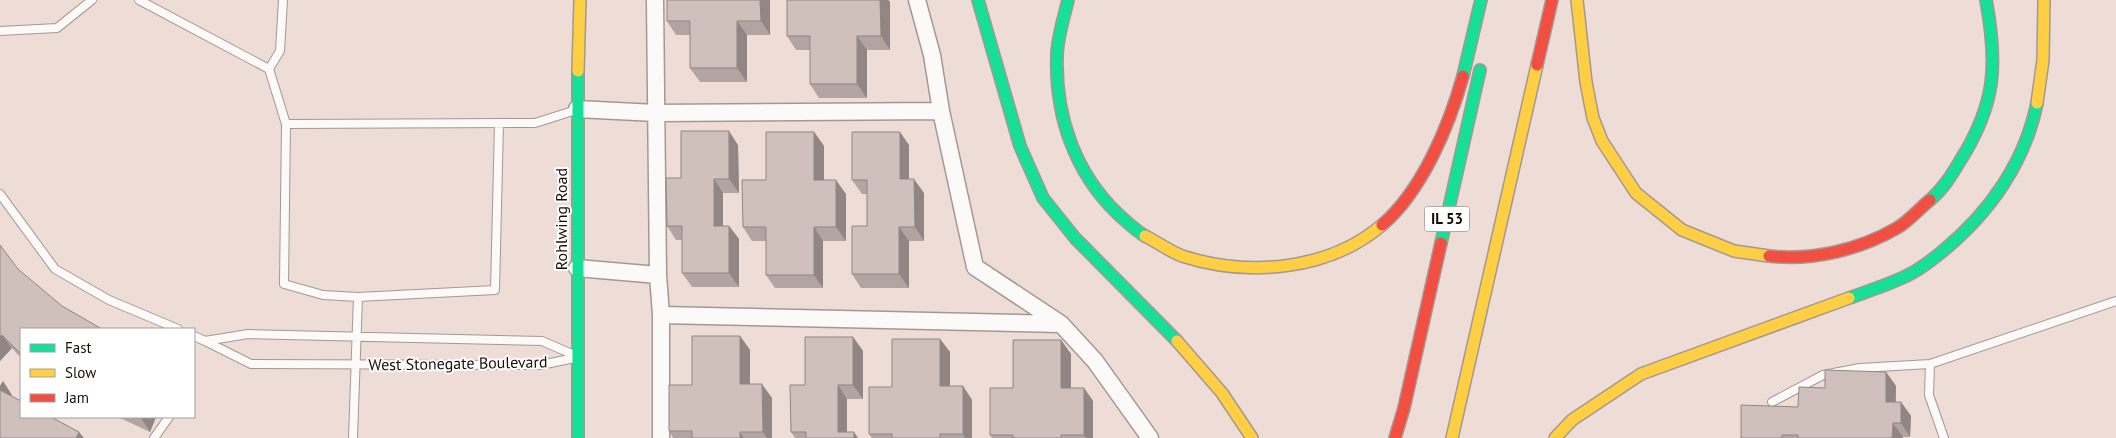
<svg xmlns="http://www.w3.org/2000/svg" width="2116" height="438" font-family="'PT Sans',sans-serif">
  <rect width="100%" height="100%" fill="#eedcd6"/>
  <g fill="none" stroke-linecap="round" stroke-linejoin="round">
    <defs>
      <path id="lane" d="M 139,0 L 269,69 L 286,124 L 535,123 L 576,110
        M 0,31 L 57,28 L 92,0
        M 269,69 L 280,51 L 283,0
        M 286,124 L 284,284 L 323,295 L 358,297 L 353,438
        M 0,194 L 55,269 L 109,300 L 178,329
        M 358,297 L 495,290 L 499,123
        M 248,334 L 542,341 L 579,357 L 541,365 L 251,364 L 205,341 Z
        M 194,336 L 205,341
        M 1772,402 L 1823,375 L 1860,368 L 1930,364
        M 154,438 L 169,417
        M 1944,438 L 1929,395 L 1930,364 L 2116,301"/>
      <path id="street" d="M 655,0 L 658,275 L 661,315 L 661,438
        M 917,0 L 932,55 L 941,111 L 975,267 L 1061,324
        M 577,109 L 656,113 L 941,111
        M 577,268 L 658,275
        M 661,315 L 1061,324 L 1095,361 L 1150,438"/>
      <path id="fast" d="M 978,0 L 1020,146 L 1043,198 L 1075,238 L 1177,341
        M 1068,0 C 1064,18 1057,38 1057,56 C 1055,116 1075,173 1118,214 C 1127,222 1135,230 1145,236
        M 1463,76 L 1481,0
        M 1930,200 C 1943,189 1951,176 1960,161 C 1996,104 1998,65 1986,0
        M 1441,243 L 1480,70
        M 1849,298 C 1868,291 1888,285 1906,276 C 1920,270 1933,259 1944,250 C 1990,212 2025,162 2037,103
        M 578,438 L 578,71"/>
      <path id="slow" d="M 1577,0 L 1586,82 L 1593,118 L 1602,141 L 1636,193 L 1682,230 L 1734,251 L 1769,256
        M 578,71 L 580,0
        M 2037,103 L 2043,60 L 2044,0
        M 1145,236 C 1157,242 1169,251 1182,256 C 1247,277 1328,271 1382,225
        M 1177,341 L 1222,393 L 1252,438
        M 1452,438 L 1537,65
        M 1555,438 L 1572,420 L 1641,374 L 1849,298"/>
      <path id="jam" d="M 1537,65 L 1552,0
        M 1382,225 C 1422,191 1449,126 1463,76
        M 1769,256 C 1812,261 1859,250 1897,228 C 1909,221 1919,209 1930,200
        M 1395,438 L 1404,408 L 1441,243"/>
    </defs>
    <!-- lane casing -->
    <use href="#lane" stroke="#a59893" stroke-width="10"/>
    <!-- street casing -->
    <use href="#street" stroke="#a59893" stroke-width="19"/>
    <!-- fast casing -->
    <use href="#fast" stroke="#a59893" stroke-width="14"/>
    <!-- slow casing -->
    <use href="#slow" stroke="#a59893" stroke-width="14"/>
    <!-- jam casing -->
    <use href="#jam" stroke="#a59893" stroke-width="14"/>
    <!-- lane -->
    <use href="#lane" stroke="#fcfaf9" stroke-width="8"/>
    <!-- street -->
    <use href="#street" stroke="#fcfaf9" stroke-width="16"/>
    <!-- fast -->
    <use href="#fast" stroke="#16e098" stroke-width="11"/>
    <!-- slow -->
    <use href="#slow" stroke="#ffcf43" stroke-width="11"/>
    <!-- jam -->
    <use href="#jam" stroke="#f24e42" stroke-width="11"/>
  </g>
  <!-- wall -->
  <path fill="#b2a5a1" d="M 667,0 L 770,0 L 770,35 L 747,35 L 747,82 L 700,82 L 690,68 L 690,35 L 676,35 L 667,21 Z
    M 787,0 L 888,0 L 890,2 L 890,50 L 867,50 L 867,98 L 819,98 L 810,84 L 810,50 L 796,50 L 787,36 Z
    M 814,132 L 824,146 L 824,180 L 846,194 L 846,241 L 823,241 L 823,288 L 775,288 L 766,275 L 766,241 L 752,241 L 743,227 L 766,180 Z
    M 738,145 L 739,193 L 723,193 L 723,226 L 729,226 L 739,239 L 739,287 L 692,287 L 682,273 L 682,240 L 676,240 L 667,226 L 681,178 Z
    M 909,145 L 909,179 L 924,193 L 924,241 L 909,241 L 909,288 L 861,288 L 852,274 L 867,226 L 867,194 L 862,194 L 852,180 Z
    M 0,245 L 21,329 L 21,358 L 12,348 L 0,361 Z
    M 740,336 L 750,350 L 750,384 L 772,398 L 772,438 L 673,438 L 669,431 Z
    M 853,337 L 863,351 L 863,399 L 847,399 L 847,432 L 858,438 L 795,438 L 791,432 L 805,385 Z
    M 940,339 L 950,352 L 950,386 L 963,386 L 972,400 L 972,438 L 872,438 L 869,434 L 892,387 Z
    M 1061,340 L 1071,354 L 1071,388 L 1084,388 L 1093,401 L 1093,438 L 992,438 L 990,435 L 1013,388 Z
    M 1886,372 L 1896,386 L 1896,402 L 1901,402 L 1911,416 L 1910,437 L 1903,437 L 1902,438 L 1741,438 L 1798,407 Z
    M 118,417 L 156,417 L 150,432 Z"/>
  <!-- shaded-wall -->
  <path fill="#918683" d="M 760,0 L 770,0 L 770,35 L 761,21 Z
    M 880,0 L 888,0 L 890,2 L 890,50 L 881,36 Z
    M 737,21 L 747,35 L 747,82 L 737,68 Z
    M 857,36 L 867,50 L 867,98 L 857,84 Z
    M 729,131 L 738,145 L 739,193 L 729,179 Z
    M 814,132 L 824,146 L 824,194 L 814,180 Z
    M 900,132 L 909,145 L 909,193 L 900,179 Z
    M 714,179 L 723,193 L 723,239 L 714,226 Z
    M 914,179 L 924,193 L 924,241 L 915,227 Z
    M 836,180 L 846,194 L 846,241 L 836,227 Z
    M 729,226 L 739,239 L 739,287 L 729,273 Z
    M 814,227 L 823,241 L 823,288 L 814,275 Z
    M 899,227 L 909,241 L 909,288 L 899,274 Z
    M 2,335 L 12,348 L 0,361 L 0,337 Z
    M 740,336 L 750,350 L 750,398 L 740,384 Z
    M 853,337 L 863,351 L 863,399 L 853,385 Z
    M 940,339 L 950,352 L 950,400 L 940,386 Z
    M 1061,340 L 1071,354 L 1071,401 L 1061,388 Z
    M 1886,372 L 1896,386 L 1895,416 L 1886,402 Z
    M 3,381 L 12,395 L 8,403 L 0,391 L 0,386 Z
    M 762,384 L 772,398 L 772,438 L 767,438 L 763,432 Z
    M 838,385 L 847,399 L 847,438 L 838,432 Z
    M 963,386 L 972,400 L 972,438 L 965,438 L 963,434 Z
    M 1084,388 L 1093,401 L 1093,438 L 1086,438 L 1084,435 Z
    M 1901,402 L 1911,416 L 1910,437 L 1901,423 Z
    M 141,417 L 156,417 L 150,432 L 141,418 Z
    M 1893,423 L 1903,437 L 1902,438 L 1892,438 Z
    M 79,432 L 84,438 L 76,438 Z
    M 740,432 L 744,438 L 740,438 Z
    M 854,432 L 858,438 L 854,438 Z"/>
  <!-- building -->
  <path fill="#cfc0bb" stroke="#918683" d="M 667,0 L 760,0 L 761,21 L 737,21 L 737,68 L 690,68 L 690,21 L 667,21 Z
    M 787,0 L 880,0 L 881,36 L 857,36 L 857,84 L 810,84 L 810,36 L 787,36 Z
    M 681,131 L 729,131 L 729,179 L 714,179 L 714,226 L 729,226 L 729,273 L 682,273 L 682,226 L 667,226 L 666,178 L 681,178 Z
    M 766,132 L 814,132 L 814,180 L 836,180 L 836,227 L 814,227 L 814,275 L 766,275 L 766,227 L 743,227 L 742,180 L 766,180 Z
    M 852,132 L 900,132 L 900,179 L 914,179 L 915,227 L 899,227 L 899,274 L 852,274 L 852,226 L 867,226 L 867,180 L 852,180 Z
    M 0,245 L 18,269 L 62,306 L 102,329 L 21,329 L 21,354 L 2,335 L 0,337 Z
    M 692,336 L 740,336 L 740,384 L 762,384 L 763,432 L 740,432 L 740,438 L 692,438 L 692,431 L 669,431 L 669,385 L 692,385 Z
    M 805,337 L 853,337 L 853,385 L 838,385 L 838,432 L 854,432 L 854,438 L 806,438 L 806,432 L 791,432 L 790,385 L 805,385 Z
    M 892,339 L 940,339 L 940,386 L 963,386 L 963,434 L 940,434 L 940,438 L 892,438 L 892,434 L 869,434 L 869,387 L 892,387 Z
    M 1013,340 L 1061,340 L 1061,388 L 1084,388 L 1084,435 L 1061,435 L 1061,438 L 1013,438 L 1013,435 L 990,435 L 990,388 L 1013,388 Z
    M 1825,370 L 1886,372 L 1886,402 L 1901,402 L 1901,423 L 1893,423 L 1892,438 L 1798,438 L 1798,435 L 1782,435 L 1782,438 L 1741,438 L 1741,405 L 1798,407 L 1799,387 L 1825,388 Z
    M 0,390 L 21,401 L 21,417 L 51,417 L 79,432 L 76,438 L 0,438 Z"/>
  <g text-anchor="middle" stroke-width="4" stroke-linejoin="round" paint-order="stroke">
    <!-- shield labels -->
    <rect fill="#fff" stroke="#5d5553" stroke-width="1" x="1424.5" y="206.5" width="45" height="25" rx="4"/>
    <g font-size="15" font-weight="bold" fill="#180c09">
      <text x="1447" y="224">IL 53</text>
    </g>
    <!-- street labels -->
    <g font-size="16" fill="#180c09" stroke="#fff">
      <text transform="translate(561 219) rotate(-90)" y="6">Rohlwing Road</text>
      <text transform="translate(458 363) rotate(-1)" y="6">West Stonegate Boulevard</text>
    </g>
  </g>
  <!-- legend -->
  <rect x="20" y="328" width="175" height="90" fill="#ffffff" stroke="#a39e9d"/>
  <rect x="30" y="344" width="25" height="8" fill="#16e098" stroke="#a39e9d"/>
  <text x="65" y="353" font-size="15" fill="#180c09">Fast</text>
  <rect x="30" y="369" width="25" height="8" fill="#ffcf43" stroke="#a39e9d"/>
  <text x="65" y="378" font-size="15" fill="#180c09">Slow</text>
  <rect x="30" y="394" width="25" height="8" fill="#f24e42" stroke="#a39e9d"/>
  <text x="65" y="403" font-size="15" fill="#180c09">Jam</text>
</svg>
